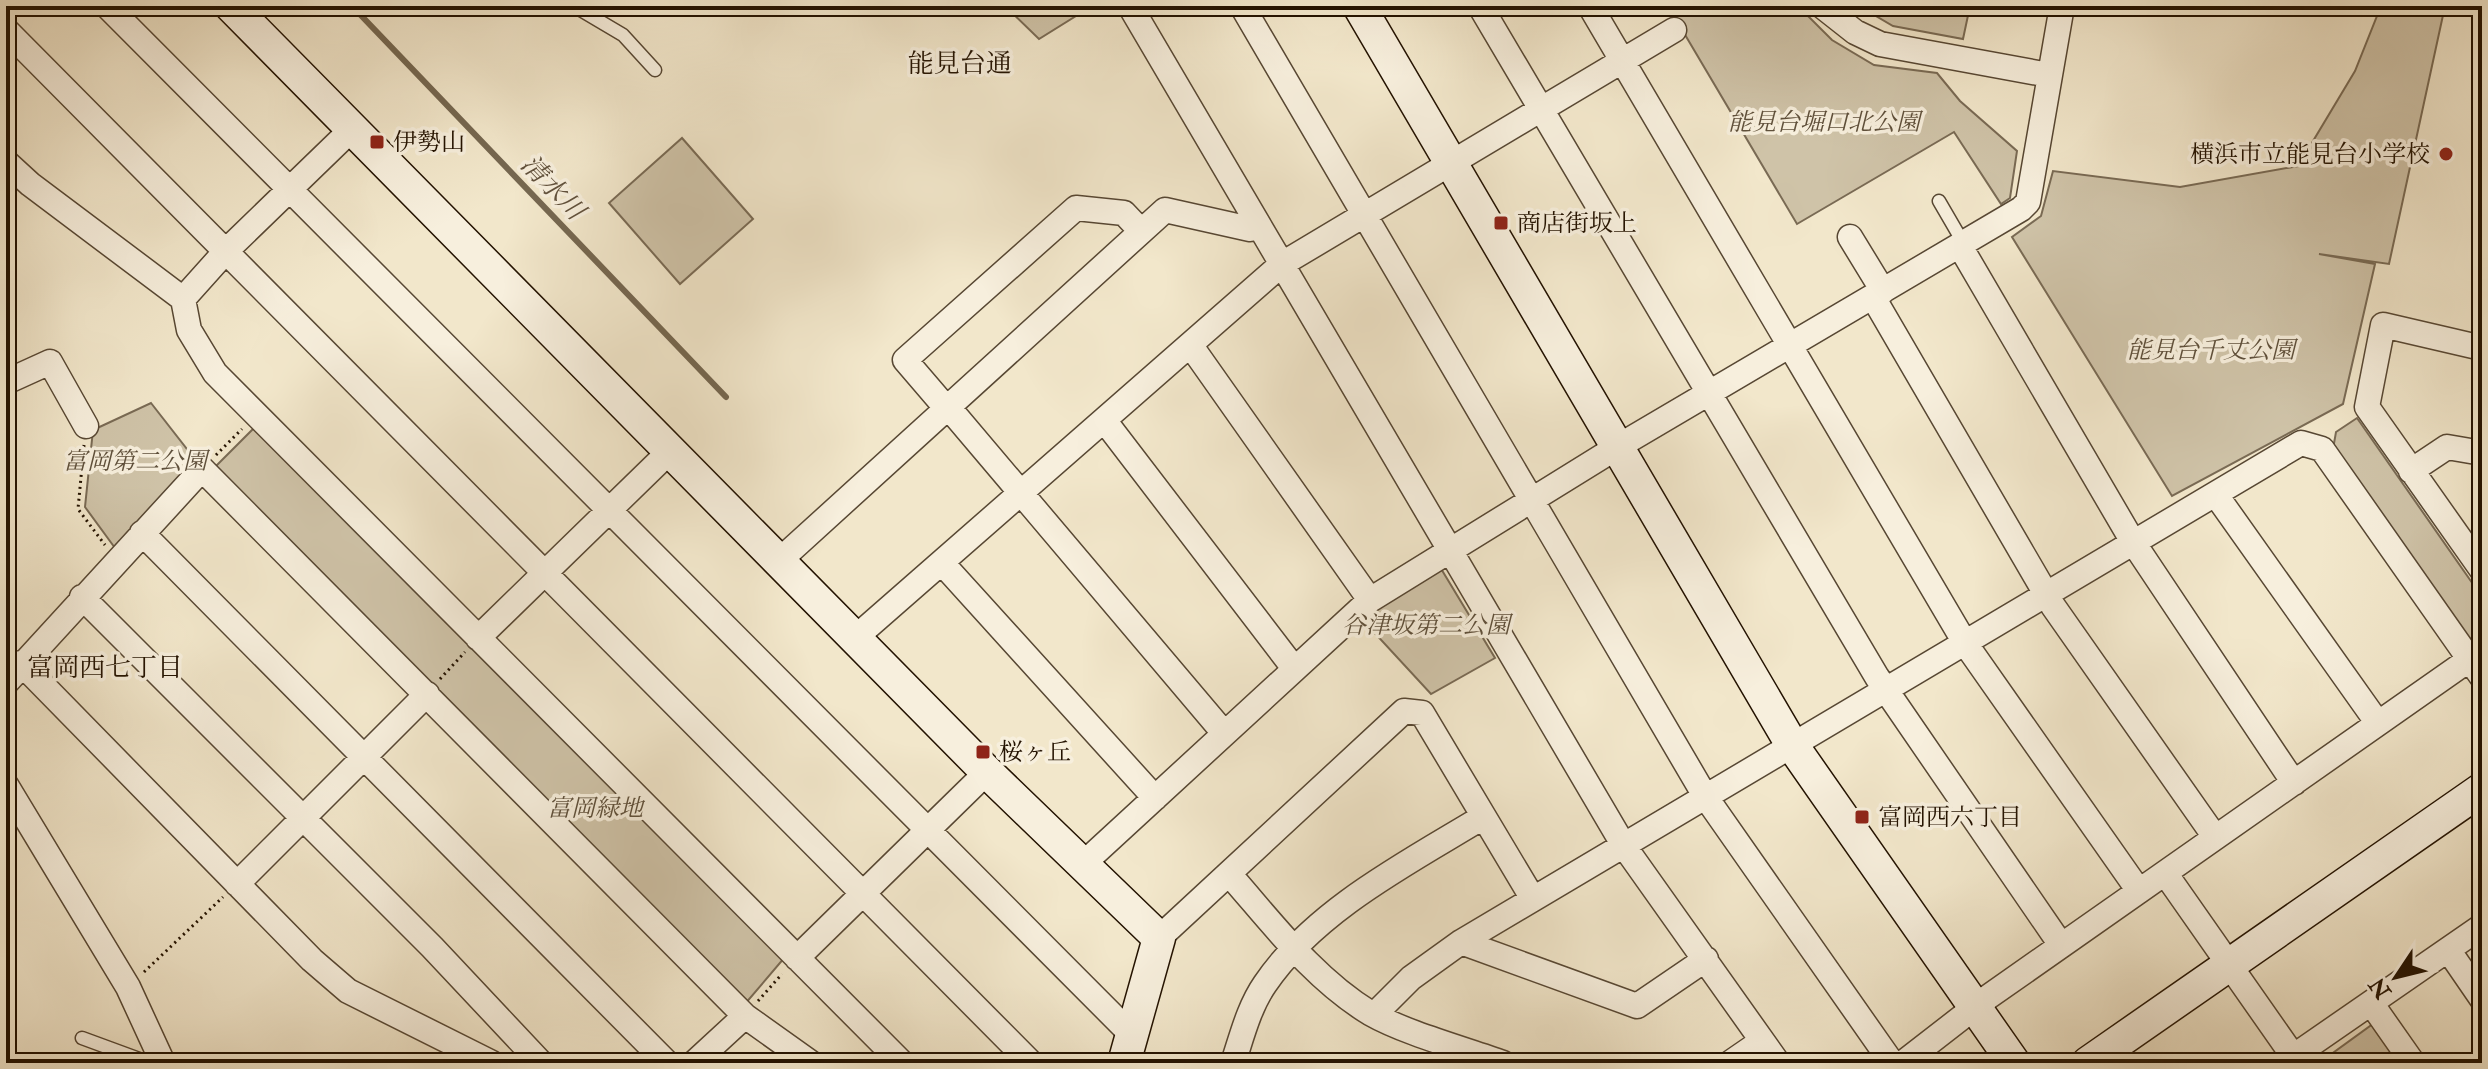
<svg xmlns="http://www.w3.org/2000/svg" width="2488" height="1069" font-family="'IM FELL Double Pica','Noto Serif JP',serif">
  <rect width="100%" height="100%" fill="#f2e7cb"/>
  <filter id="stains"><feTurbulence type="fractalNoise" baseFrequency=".0025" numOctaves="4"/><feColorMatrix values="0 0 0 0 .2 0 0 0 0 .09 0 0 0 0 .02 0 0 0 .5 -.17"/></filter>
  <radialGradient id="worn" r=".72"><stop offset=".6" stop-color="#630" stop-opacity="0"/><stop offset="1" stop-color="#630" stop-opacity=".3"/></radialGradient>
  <!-- green -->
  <path fill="#cfc3a8" stroke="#796a54" stroke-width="2" d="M 1005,6 L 1092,6 L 1039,39 Z
    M 1668,6 L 1798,6 L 1832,40 L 1874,65 L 1937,73 L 1960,101 L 2017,151 L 2010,198 L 2001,204 L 1954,132 L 1797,224 Z
    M 1859,6 L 1970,6 L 1963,39 L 1893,26 Z
    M 2381,6 L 2445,6 L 2389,264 L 2319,254 L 2375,264 L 2343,404 L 2172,496 L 2012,237 L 2041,216 L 2053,171 L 2180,187 L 2298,166 L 2355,71 Z
    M 682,138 L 753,219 L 680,284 L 609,203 Z
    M 151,403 L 197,462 L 115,548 L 85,507 L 93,430 Z
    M 2357,418 L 2482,597 L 2482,660 L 2333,449 L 2336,432 Z
    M 257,425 L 785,957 L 745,1004 L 212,470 Z
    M 1440,567 L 1495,658 L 1431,694 L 1359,616 Z
    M 2377,1021 L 2407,1063 L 2319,1063 Z"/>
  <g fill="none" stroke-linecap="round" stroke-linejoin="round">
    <!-- stream -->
    <path stroke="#756750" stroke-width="6" d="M 352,6 L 726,397
      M 6,1061 L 9,1063
      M 233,1063 L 242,1063"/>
    <defs>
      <path id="lane" d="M 574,6 L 623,35 L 655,70
        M 1939,201 L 1964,244
        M 82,1038 L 150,1063"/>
      <path id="street" d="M 107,6 L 1132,1035
        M 1130,6 L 1624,846 L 1778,1063
        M 1242,6 L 1705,796 L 1892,1063
        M 1480,6 L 1877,677 L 2061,945
        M 1590,6 L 1965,643 L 2139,891
        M 1822,6 L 1855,32 L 1880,44 L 2049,75
        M 6,30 L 1031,1063
        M 6,162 L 30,184 L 183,299 L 189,330 L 215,373 L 902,1063
        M 1850,237 L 1883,291
        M 1960,246 L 2133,542 L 2294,783
        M 1873,297 L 2053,606 L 2215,837
        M 183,299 L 226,251 L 352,129
        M 1191,346 L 1370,600
        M 2482,348 L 2383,325 L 2367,407 L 2482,570
        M 6,382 L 50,362 L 86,426
        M 949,408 L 1224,733
        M 947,409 L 905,360 L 1076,208 L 1124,213 L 1141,231
        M 1104,420 L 1293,667
        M 2411,471 L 2447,447 L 2482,453
        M 2216,495 L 2377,722
        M 142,533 L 667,1063
        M 780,560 L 1165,210 L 1250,229 L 1257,224
        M 942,563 L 1155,798
        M 82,597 L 432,947 L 541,1063
        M 478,638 L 670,451
        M 855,638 L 1282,264 L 1674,30
        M 21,663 L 312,960 L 348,991 L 492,1063
        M 6,683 L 202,469 L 745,1016 L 811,1063
        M 6,785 L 128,987 L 163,1063
        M 1083,864 L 1370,600 L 1619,446 L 2021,209 L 2028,202 L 2062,6
        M 2165,873 L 2298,1063
        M 1230,875 C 1273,924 1314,979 1370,1013 C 1405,1033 1464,1049 1503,1063
        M 237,884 L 427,694
        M 1159,938 L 1404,711 L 1422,713 L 1533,899
        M 1461,942 L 1637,1006 L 1706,959
        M 2449,951 L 2482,999
        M 797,958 L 987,772
        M 2371,1003 L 2413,1063
        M 1374,1015 L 1411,978 L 1461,942 L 2301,443 L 2322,449 L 2482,677
        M 694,1063 L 745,1016
        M 1233,1063 C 1242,1036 1249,1007 1265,984 C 1315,910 1409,862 1483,817
        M 1730,1063 L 1762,1041
        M 1903,1063 L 1988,997 L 2470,659
        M 2284,1063 L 2482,926"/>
      <path id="secondary" d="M 231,6 L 987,772 L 1159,938 L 1124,1063
        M 1359,6 L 1792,745 L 2014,1063
        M 2088,1063 L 2482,789"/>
    </defs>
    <!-- lane casing -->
    <use href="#lane" stroke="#574733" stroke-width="15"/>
    <!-- street casing -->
    <use href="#street" stroke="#574733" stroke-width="27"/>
    <!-- secondary casing -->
    <use href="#secondary" stroke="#231200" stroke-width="35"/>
    <!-- path -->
    <path stroke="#231200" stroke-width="3" stroke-dasharray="2 4" stroke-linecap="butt" d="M 84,445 L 78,509 L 105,545
      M 216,455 L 242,429
      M 440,679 L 465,652
      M 144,972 L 223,897
      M 758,1001 L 782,974"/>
    <!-- lane -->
    <use href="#lane" stroke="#f7efdd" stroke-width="12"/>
    <!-- street -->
    <use href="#street" stroke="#f7efdd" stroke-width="24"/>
    <!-- secondary -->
    <use href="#secondary" stroke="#f7efdd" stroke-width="32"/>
  </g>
  <!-- markers -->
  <g fill="#8f2418" stroke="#f7efdd" stroke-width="3">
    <rect x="369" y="134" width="16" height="16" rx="4"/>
    <circle cx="2446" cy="154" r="8"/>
    <rect x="1493" y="215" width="16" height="16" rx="4"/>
    <rect x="975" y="744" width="16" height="16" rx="4"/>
    <rect x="1854" y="809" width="16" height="16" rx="4"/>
  </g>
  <g text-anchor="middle" stroke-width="7" stroke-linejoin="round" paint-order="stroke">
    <!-- park labels -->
    <g font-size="24" font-style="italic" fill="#5f503b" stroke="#f7efdd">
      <text x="1824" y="130">能見台堀口北公園</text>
      <text x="2211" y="358">能見台千丈公園</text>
      <text x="135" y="469">富岡第二公園</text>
      <text x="1426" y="633">谷津坂第二公園</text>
      <text x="595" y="816">富岡緑地</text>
    </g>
    <!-- poi labels -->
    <g font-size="24" fill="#231200" stroke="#f7efdd" text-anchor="start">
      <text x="393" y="150">伊勢山</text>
      <text x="2430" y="162" text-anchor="end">横浜市立能見台小学校</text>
      <text x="1517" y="231">商店街坂上</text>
      <text x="999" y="760">桜ヶ丘</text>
      <text x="1878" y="825">富岡西六丁目</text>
    </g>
    <!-- neighbourhood labels -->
    <g font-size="26" fill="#231200" stroke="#f7efdd">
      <text x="960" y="72">能見台通</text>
      <text x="105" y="676">富岡西七丁目</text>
    </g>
    <!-- water labels -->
    <g font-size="26" font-style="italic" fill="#61513c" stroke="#f7efdd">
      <text transform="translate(553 187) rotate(46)" y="9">清水川</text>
    </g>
  </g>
  <!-- margin -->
  <rect width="2488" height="1069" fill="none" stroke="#f2e7cb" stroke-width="32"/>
  <rect x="8" y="8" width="2472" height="1053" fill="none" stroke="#231200" stroke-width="4"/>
  <rect x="16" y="16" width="2456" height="1037" fill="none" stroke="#231200" stroke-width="2"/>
  <!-- north arrow -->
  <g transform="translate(2396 977) rotate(235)" stroke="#f7efdd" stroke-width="6" paint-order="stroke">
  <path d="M0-6L14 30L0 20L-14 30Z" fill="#231200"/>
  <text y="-12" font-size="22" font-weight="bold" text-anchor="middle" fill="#231200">N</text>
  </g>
  <rect width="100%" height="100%" filter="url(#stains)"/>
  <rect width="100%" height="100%" fill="url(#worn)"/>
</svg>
